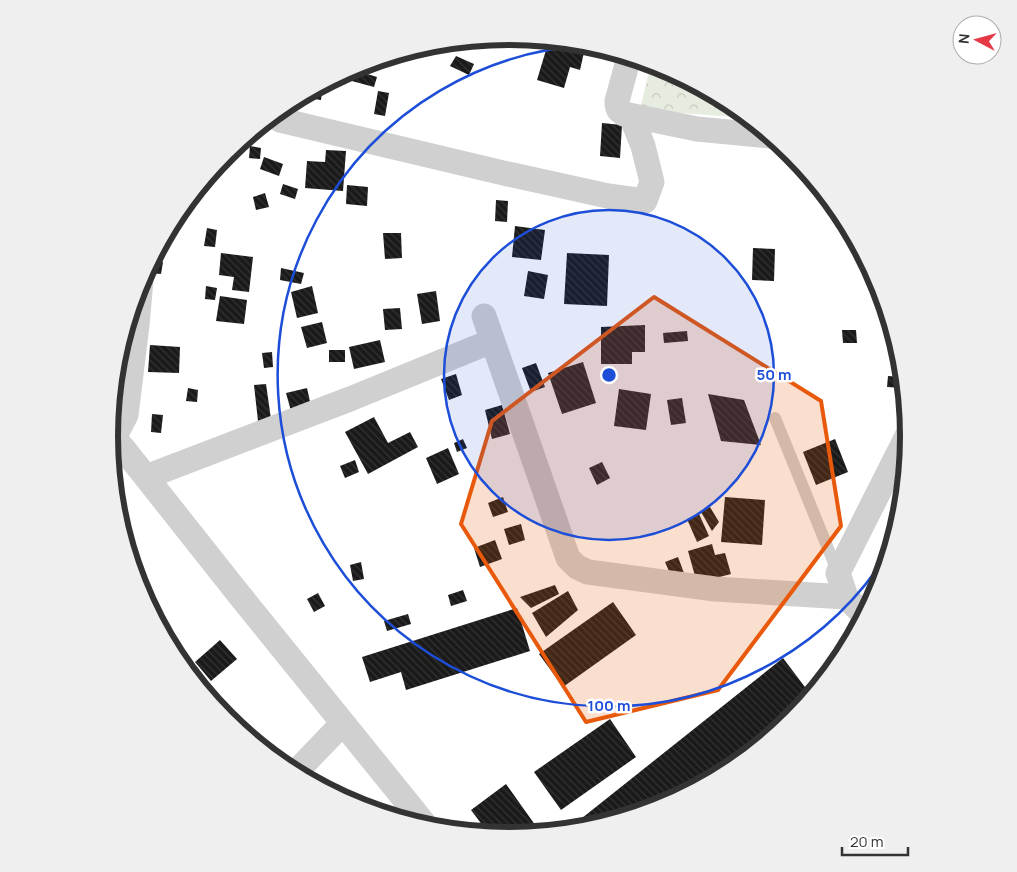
<svg xmlns="http://www.w3.org/2000/svg" width="1017" height="872" font-family="Manrope,sans-serif">
  <defs>
    <pattern id="forest-crowns" width="20" height="18" patternUnits="userSpaceOnUse" patternTransform="scale(1.25)"><rect width="20" height="18" fill="#e6ecdf"/><path d="M2 6a3 3 0 1 1 6 0M12 15a3 3 0 1 1 6 0" fill="none" stroke="#c6cbc0"/></pattern>
    <pattern id="building-back-hatch" width="6" height="6" patternUnits="userSpaceOnUse" patternTransform="scale(1.25)"><rect width="6" height="6" fill="#1a1a1a"/><path d="M-1 5l2 2M0 0l6 6M5-1l2 2" fill="none" stroke="#333"/></pattern>
  </defs>
  <rect width="100%" height="100%" fill="#fff"/>
  <!-- forest -->
  <path fill="url(#forest-crowns)" d="M 651,63 L 662,67 L 731,104 L 748,118 L 640,110 Z"/>
  <!-- building -->
  <path fill="url(#building-back-hatch)" d="M 549,40 L 565,42 L 585,48 L 580,70 L 570,67 L 564,88 L 537,80 Z
    M 456,56 L 474,64 L 469,75 L 450,66 Z
    M 351,69 L 377,77 L 374,87 L 337,77 Z
    M 323,84 L 321,100 L 299,97 Z
    M 378,91 L 389,93 L 385,116 L 374,114 Z
    M 602,123 L 622,125 L 620,158 L 600,156 Z
    M 250,146 L 261,148 L 260,159 L 249,158 Z
    M 326,150 L 346,151 L 343,191 L 305,188 L 307,161 L 325,162 Z
    M 264,157 L 283,164 L 279,176 L 260,169 Z
    M 283,184 L 298,189 L 295,199 L 280,194 Z
    M 347,185 L 368,187 L 367,206 L 346,204 Z
    M 194,192 L 193,204 L 185,203 Z
    M 265,193 L 269,207 L 256,210 L 253,197 Z
    M 496,200 L 508,201 L 507,222 L 495,221 Z
    M 515,226 L 545,230 L 541,260 L 512,257 Z
    M 207,228 L 217,230 L 215,247 L 204,246 Z
    M 383,233 L 401,233 L 402,258 L 385,259 Z
    M 850,235 L 852,235 L 859,247 L 851,247 Z
    M 753,248 L 775,249 L 774,281 L 752,280 Z
    M 221,253 L 253,257 L 249,292 L 232,290 L 234,277 L 219,275 Z
    M 567,253 L 609,255 L 607,306 L 564,304 Z
    M 152,261 L 163,262 L 161,274 L 151,273 Z
    M 281,268 L 304,273 L 301,284 L 280,280 Z
    M 528,271 L 548,275 L 544,299 L 524,296 Z
    M 206,286 L 217,288 L 215,300 L 205,299 Z
    M 312,286 L 318,313 L 297,318 L 291,292 Z
    M 436,291 L 440,321 L 422,324 L 417,294 Z
    M 220,296 L 247,300 L 244,324 L 216,321 Z
    M 400,308 L 402,329 L 385,330 L 383,309 Z
    M 322,322 L 327,343 L 307,348 L 301,327 Z
    M 645,325 L 645,352 L 632,352 L 632,364 L 601,364 L 601,327 Z
    M 842,330 L 856,330 L 857,343 L 843,343 Z
    M 687,331 L 688,341 L 664,343 L 663,333 Z
    M 380,340 L 385,362 L 354,369 L 349,347 Z
    M 150,345 L 180,347 L 179,373 L 148,372 Z
    M 329,350 L 345,350 L 345,362 L 329,362 Z
    M 272,352 L 273,367 L 264,368 L 262,353 Z
    M 583,362 L 596,403 L 562,414 L 548,373 Z
    M 536,363 L 545,387 L 531,392 L 522,368 Z
    M 456,374 L 462,395 L 449,400 L 441,379 Z
    M 888,376 L 902,377 L 904,388 L 887,387 Z
    M 266,384 L 271,419 L 258,421 L 254,385 Z
    M 188,388 L 198,390 L 197,402 L 186,401 Z
    M 307,388 L 311,406 L 291,411 L 286,393 Z
    M 619,389 L 651,394 L 646,430 L 614,426 Z
    M 708,394 L 744,400 L 761,445 L 721,441 Z
    M 682,398 L 686,423 L 671,425 L 667,400 Z
    M 502,405 L 510,434 L 492,439 L 485,410 Z
    M 152,414 L 163,415 L 161,433 L 151,432 Z
    M 374,417 L 388,443 L 410,432 L 418,447 L 368,474 L 345,432 Z
    M 463,439 L 467,448 L 457,452 L 454,443 Z
    M 835,439 L 848,472 L 816,485 L 803,452 Z
    M 448,448 L 459,474 L 437,484 L 426,458 Z
    M 355,460 L 359,472 L 345,478 L 340,466 Z
    M 602,462 L 610,478 L 597,485 L 589,468 Z
    M 503,497 L 508,512 L 493,517 L 488,503 Z
    M 725,497 L 765,500 L 762,545 L 721,542 Z
    M 710,507 L 719,522 L 712,531 L 701,512 Z
    M 699,514 L 709,536 L 697,542 L 687,519 Z
    M 521,524 L 525,540 L 509,545 L 504,529 Z
    M 495,540 L 502,559 L 480,567 L 474,548 Z
    M 712,544 L 715,555 L 725,553 L 731,574 L 697,583 L 688,551 Z
    M 678,557 L 684,573 L 672,578 L 665,562 Z
    M 361,562 L 364,579 L 353,581 L 350,565 Z
    M 555,585 L 559,594 L 531,608 L 520,597 Z
    M 463,590 L 467,601 L 451,606 L 448,595 Z
    M 568,591 L 578,610 L 546,637 L 532,613 Z
    M 318,593 L 325,606 L 314,612 L 307,599 Z
    M 613,602 L 636,635 L 563,687 L 539,654 Z
    M 517,608 L 530,651 L 406,690 L 401,672 L 370,682 L 362,657 Z
    M 408,614 L 411,624 L 387,631 L 384,621 Z
    M 220,640 L 237,659 L 211,681 L 195,662 Z
    M 783,658 L 811,695 L 791,719 L 730,769 L 661,805 L 586,828 L 567,830 Z
    M 610,719 L 636,757 L 561,810 L 534,772 Z
    M 506,784 L 538,829 L 533,833 L 508,836 L 489,834 L 471,810 Z"/>
  <g fill="none" stroke-linecap="round" stroke-linejoin="round">
    <!-- lane -->
    <path stroke="#d0d0d0" stroke-width="12" d="M 775,418 L 838,573"/>
    <!-- street -->
    <path stroke="#d0d0d0" stroke-width="25" d="M 629,57 L 617,101 C 617,108 618,111 624,114 L 697,129 L 770,136
      M 280,120 L 508,174 L 608,196 L 645,201 L 652,182 L 643,146 L 631,116
      M 484,316 L 568,558 L 577,567 L 588,572 L 715,589 L 846,597
      M 109,438 L 114,438 L 123,448 L 237,592 L 427,827
      M 114,438 L 126,415 L 137,325 L 141,280
      M 146,477 L 350,399 L 492,341
      M 864,615 L 846,597 L 838,573 L 908,434
      M 295,773 L 343,723"/>
  </g>
  <!-- marked area -->
  <path fill="#e8590c" fill-opacity="0.2" stroke="#e8590c" stroke-width="4" stroke-linejoin="round" d="M 654,297 L 821,401 L 841,526 L 718,690 L 586,722 L 461,524 L 492,421 Z"/>
  <!-- distance rings -->
  <circle cx="609" cy="375" r="165" fill="#1d4ed8" fill-opacity=".12"/>
  <g fill="none" stroke="#1d4ed8" stroke-width="2.5">
    <circle cx="609" cy="375" r="165"/>
    <path d="M888 553A331 331 0 1 1 589 45"/>
  </g>
  <!-- crop -->
  <path d="M0 0H1017V872H0ZM118 436a391 391 0 1 1 782 0a391 391 0 1 1-782 0Z" fill="#efefef" fill-rule="evenodd"/>
  <path fill="none" stroke="#333" stroke-width="6" d="M118 436a391 391 0 1 1 782 0a391 391 0 1 1-782 0Z"/>
  <circle cx="609" cy="375" r="8" fill="#1d4ed8" stroke="#fff" stroke-width="2.5"/>
  <g font-size="15" text-anchor="middle" font-weight="bold" fill="#1d4ed8" stroke="#fff" stroke-width="5" stroke-linejoin="round" paint-order="stroke">
    <text x="774" y="380">50 m</text>
    <text x="609" y="711">100 m</text>
  </g>
  <!-- north arrow -->
  <g transform="translate(977 40) rotate(276)"><circle r="24" fill="#ffffff" stroke="#adadad"/>
  <path d="M0-4L9 19L0 12L-9 19Z" fill="#e63946"/>
  <text y="-8" font-size="14" font-weight="bold" text-anchor="middle" fill="#333333">N</text>
  </g>
  <!-- scale -->
  <path d="M842 847v8h66v-8" fill="none" stroke="#333333" stroke-width="2.5"/>
  <text x="850" y="847" font-size="15" fill="#333333" stroke="#ffffff" stroke-width="4" paint-order="stroke">20 m</text>
</svg>
